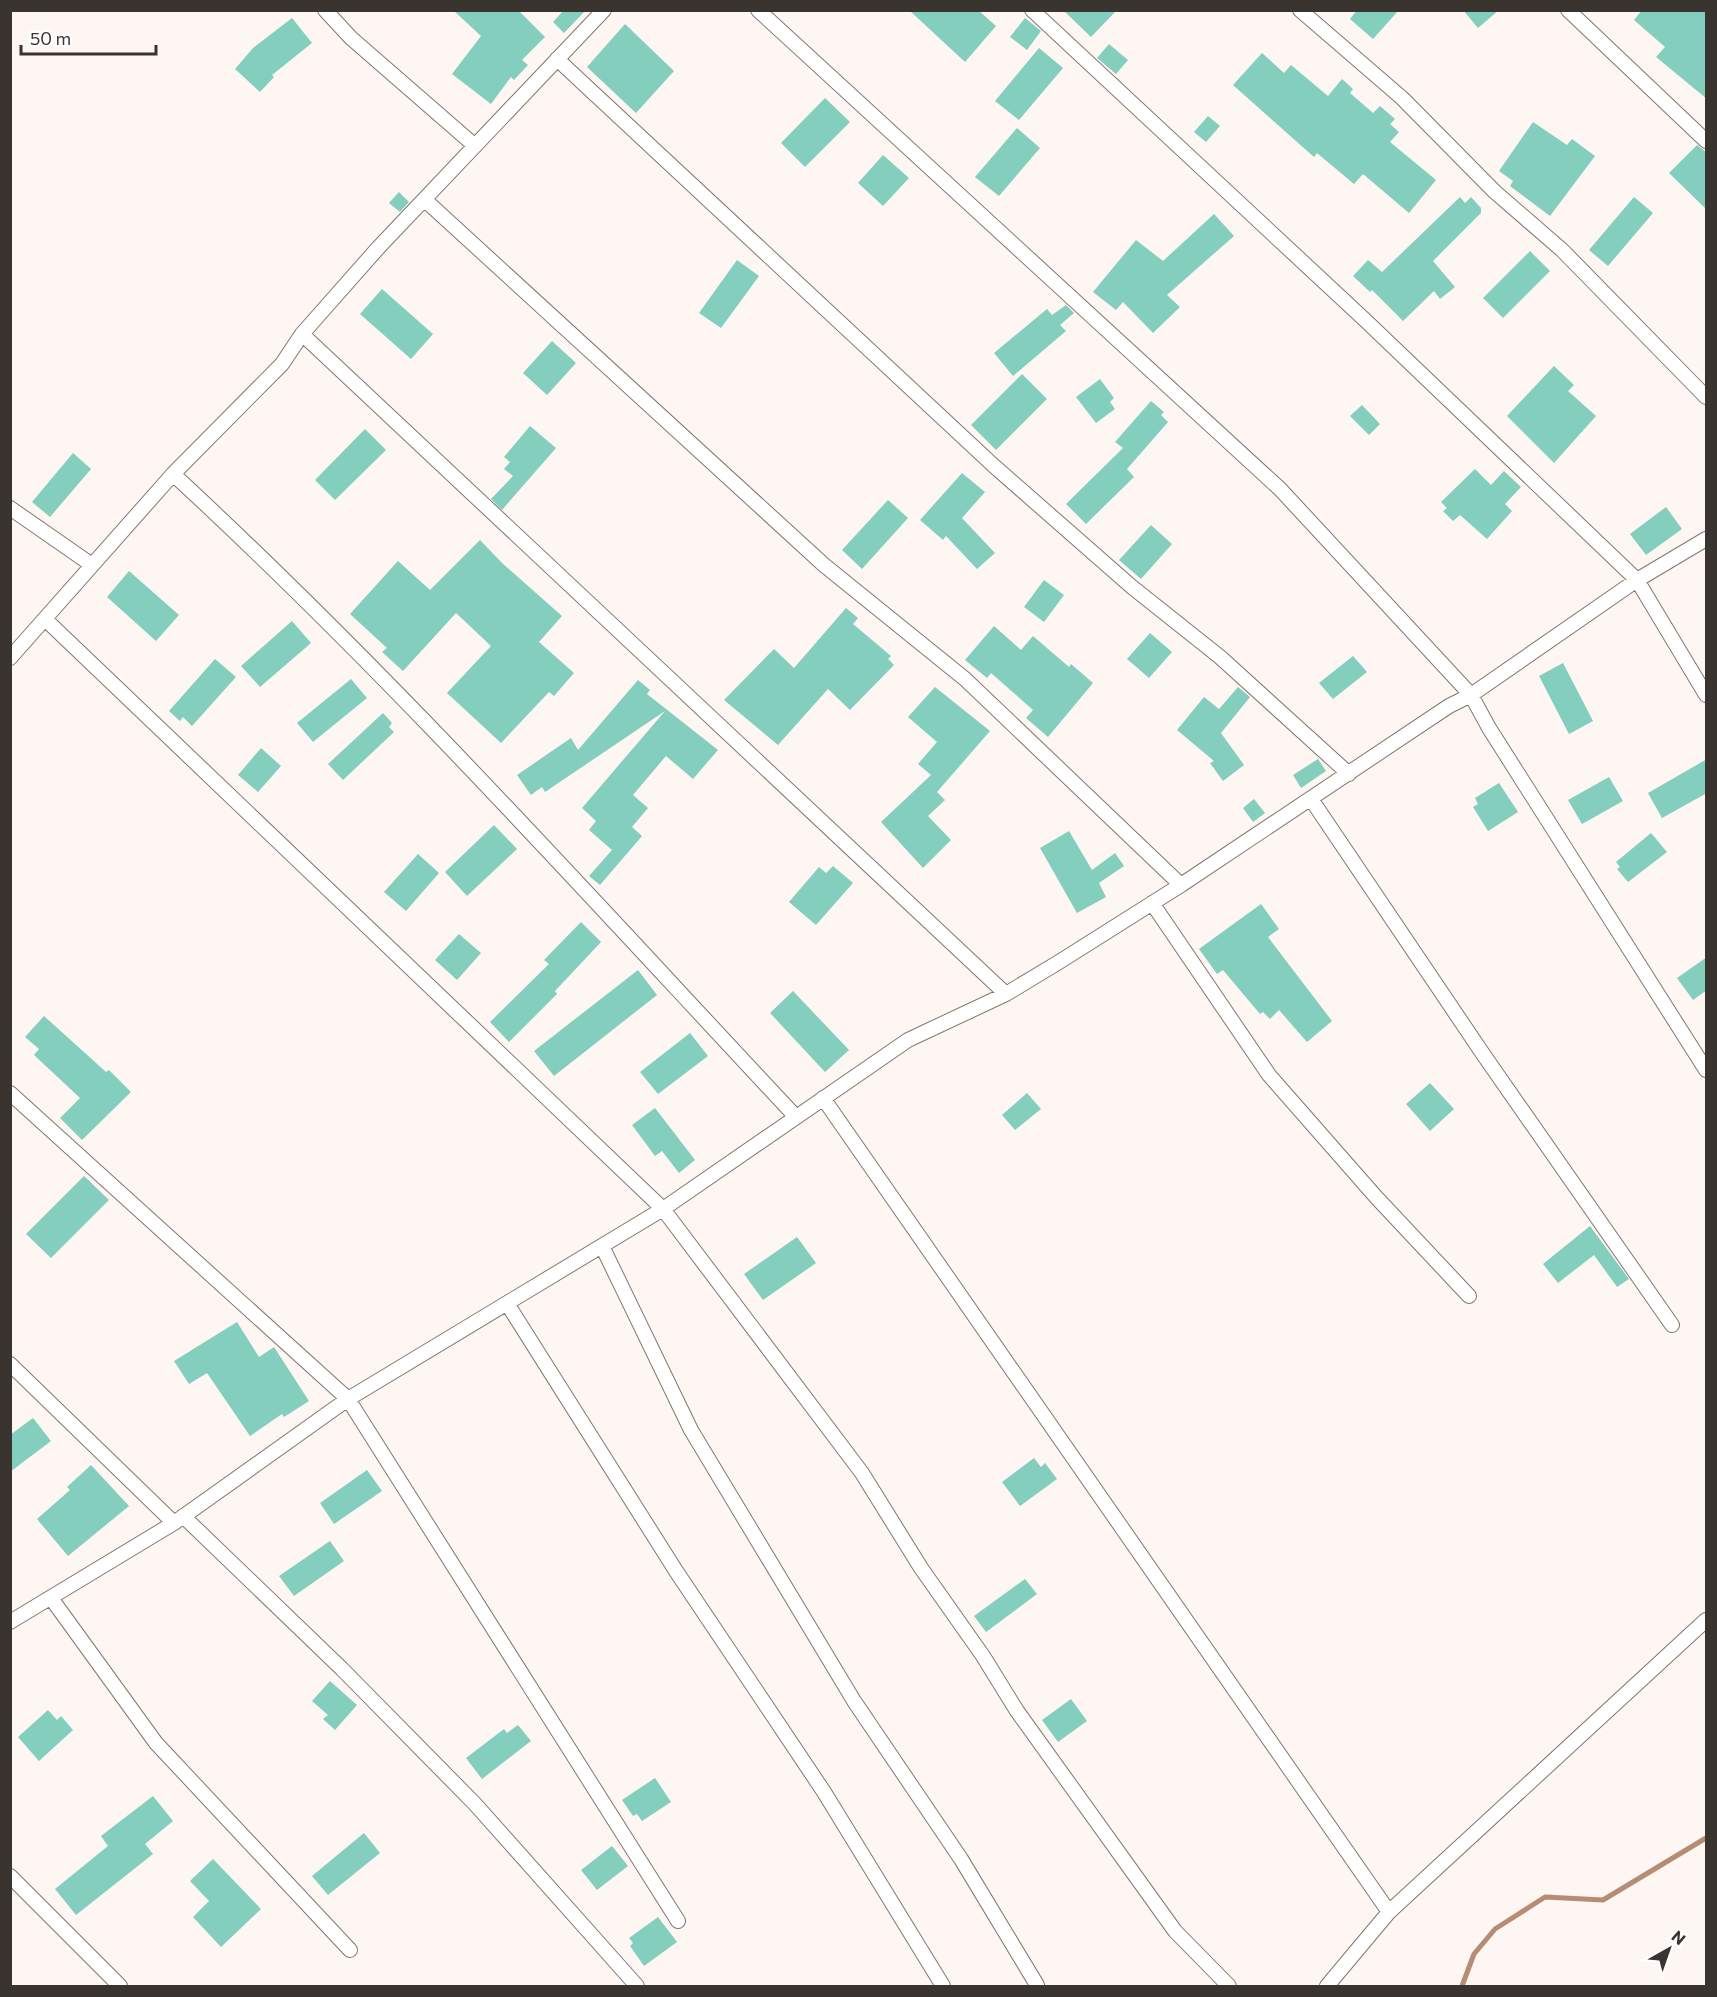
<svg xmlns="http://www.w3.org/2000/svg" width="1717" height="1997" font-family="Commissioner,sans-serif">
  <rect width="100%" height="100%" fill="#fdf6f3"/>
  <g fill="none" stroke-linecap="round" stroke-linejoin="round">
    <!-- stream -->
    <path stroke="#b68c75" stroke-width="5" d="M 1462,1986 L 1474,1954 L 1495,1929 L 1545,1897 L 1603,1900 L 1706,1838"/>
  </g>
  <!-- building -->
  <path fill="#83cebd" d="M 453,10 L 518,10 L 545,37 L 522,60 L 528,65 L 514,80 L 511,77 L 491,104 L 452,74 L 481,36 Z
    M 564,10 L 586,10 L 564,33 L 553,22 Z
    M 909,10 L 978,10 L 996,26 L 965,62 Z
    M 1063,10 L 1117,10 L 1091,37 Z
    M 1357,10 L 1399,10 L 1373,39 L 1350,19 Z
    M 1463,10 L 1499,10 L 1478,28 Z
    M 1642,10 L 1707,10 L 1707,99 L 1656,57 L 1665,47 L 1634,20 Z
    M 292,18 L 312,43 L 272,75 L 274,77 L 260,92 L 235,69 L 253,48 Z
    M 1025,18 L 1041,31 L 1027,50 L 1010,37 Z
    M 625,24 L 674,71 L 636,113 L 587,67 Z
    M 1109,44 L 1128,60 L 1116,74 L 1097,58 Z
    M 1039,48 L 1063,68 L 1019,120 L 995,101 Z
    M 1262,53 L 1284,73 L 1291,65 L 1328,96 L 1342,79 L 1353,89 L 1350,93 L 1373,113 L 1380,106 L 1395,119 L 1390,124 L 1399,132 L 1390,142 L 1436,180 L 1409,213 L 1363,174 L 1354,184 L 1317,153 L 1314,157 L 1233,85 Z
    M 825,98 L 850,122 L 805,167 L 781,143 Z
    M 1208,116 L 1220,126 L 1206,142 L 1194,132 Z
    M 1533,122 L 1567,145 L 1572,139 L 1595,156 L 1550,216 L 1510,186 L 1513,181 L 1499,171 Z
    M 1017,128 L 1040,148 L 999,196 L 975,177 Z
    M 1697,145 L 1707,153 L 1707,210 L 1669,173 Z
    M 883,155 L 909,178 L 883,206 L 858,183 Z
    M 399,192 L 409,202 L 400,212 L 389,203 Z
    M 1460,197 L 1465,203 L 1471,197 L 1481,208 L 1481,213 L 1433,261 L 1455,287 L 1440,299 L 1434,291 L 1403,321 L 1372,290 L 1370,292 L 1353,276 L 1368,260 L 1382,272 Z
    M 1634,197 L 1653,213 L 1608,266 L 1589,250 Z
    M 1214,214 L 1234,236 L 1167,295 L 1180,307 L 1153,333 L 1123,302 L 1116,310 L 1093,292 L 1136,240 L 1163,261 Z
    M 1530,251 L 1550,271 L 1503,318 L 1483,298 Z
    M 737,260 L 759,276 L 721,328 L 699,313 Z
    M 382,289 L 433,334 L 411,359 L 360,314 Z
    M 1066,305 L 1074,313 L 1060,325 L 1066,331 L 1013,376 L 994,353 L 1047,309 L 1052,315 Z
    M 552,341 L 576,363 L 547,395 L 523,373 Z
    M 1554,366 L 1574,385 L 1568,391 L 1596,416 L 1554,463 L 1507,416 Z
    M 1022,374 L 1047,399 L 996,450 L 971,425 Z
    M 1100,379 L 1114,398 L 1110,402 L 1115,409 L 1096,423 L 1076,397 Z
    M 1151,401 L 1164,412 L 1161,415 L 1168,422 L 1127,469 L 1134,477 L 1086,524 L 1066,504 L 1123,448 L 1115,442 Z
    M 1362,405 L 1380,424 L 1369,435 L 1350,416 Z
    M 530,426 L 556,448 L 502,510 L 491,499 L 513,476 L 504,469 L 510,462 L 504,457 Z
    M 365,429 L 386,450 L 335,500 L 315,480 Z
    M 73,453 L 91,469 L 50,517 L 32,502 Z
    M 1475,469 L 1491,485 L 1504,471 L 1521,487 L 1505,504 L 1512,511 L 1487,539 L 1460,515 L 1453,521 L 1443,511 L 1447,508 L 1441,502 Z
    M 962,473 L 985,492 L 962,518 L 995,553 L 977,569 L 946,536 L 943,540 L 920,520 Z
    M 888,500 L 908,518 L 862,569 L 842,550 Z
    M 1666,507 L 1682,529 L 1646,555 L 1630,534 Z
    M 1151,525 L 1172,544 L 1141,579 L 1119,560 Z
    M 480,540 L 502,563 L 562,616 L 539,642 L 574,673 L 554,696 L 549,692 L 501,743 L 447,693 L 491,646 L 456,613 L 403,671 L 382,652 L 387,648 L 350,614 L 398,561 L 430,590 Z
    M 129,571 L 179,615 L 156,641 L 107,597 Z
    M 1044,580 L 1064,595 L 1044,622 L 1024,607 Z
    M 846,608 L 858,618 L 853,624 L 891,656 L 888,659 L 894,665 L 850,710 L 828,689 L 778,745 L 724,700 L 774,649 L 794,668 Z
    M 292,621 L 311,643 L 260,687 L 241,666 Z
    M 994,626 L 1021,650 L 1033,636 L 1069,667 L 1071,664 L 1093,683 L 1048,737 L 1026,718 L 1033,710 L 991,673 L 987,678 L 965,660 Z
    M 1150,633 L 1172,652 L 1149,678 L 1127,659 Z
    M 1353,656 L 1367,672 L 1333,699 L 1319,683 Z
    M 215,659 L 236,677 L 192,726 L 183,717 L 180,721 L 169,711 Z
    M 1563,663 L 1593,721 L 1569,734 L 1539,676 Z
    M 351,679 L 367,698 L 313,742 L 297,723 Z
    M 638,680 L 650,690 L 647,694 L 718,750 L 693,779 L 666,756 L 633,795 L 648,808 L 632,827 L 642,836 L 600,885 L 589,876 L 612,850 L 589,830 L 596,821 L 582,808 L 665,711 L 545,792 L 542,787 L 531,795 L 517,775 L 571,738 L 578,750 Z
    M 935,687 L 990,731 L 937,792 L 945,800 L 928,816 L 951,840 L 923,868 L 881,822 L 931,775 L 918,764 L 937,742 L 908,717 Z
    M 1238,687 L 1250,697 L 1221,733 L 1244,765 L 1223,781 L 1210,763 L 1214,761 L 1177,730 L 1204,697 L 1219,709 Z
    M 383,713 L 392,723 L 389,727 L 394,732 L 343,780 L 328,764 Z
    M 261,748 L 281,766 L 258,792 L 238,775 Z
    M 1318,759 L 1326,771 L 1301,788 L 1293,775 Z
    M 1707,759 L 1707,793 L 1662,818 L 1648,793 Z
    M 1609,777 L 1623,801 L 1582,824 L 1568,800 Z
    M 1499,783 L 1518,812 L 1488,831 L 1473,807 L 1478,804 L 1475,798 Z
    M 1254,799 L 1265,813 L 1253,822 L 1243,808 Z
    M 494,825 L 517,849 L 467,896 L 445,872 Z
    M 1069,831 L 1092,870 L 1115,853 L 1124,866 L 1099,883 L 1106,897 L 1077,913 L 1040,848 Z
    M 1651,833 L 1667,852 L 1628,882 L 1617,869 L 1620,867 L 1616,862 Z
    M 418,854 L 439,873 L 406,911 L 384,892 Z
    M 833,866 L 853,883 L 816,925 L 789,902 L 819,867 L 826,873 Z
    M 1261,904 L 1279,929 L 1268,937 L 1332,1021 L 1307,1042 L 1279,1010 L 1270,1019 L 1263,1012 L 1260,1014 L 1223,970 L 1217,974 L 1199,949 Z
    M 581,922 L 601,942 L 555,991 L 557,994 L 509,1042 L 490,1022 L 549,964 L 544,960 Z
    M 459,934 L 481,953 L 457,980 L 435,960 Z
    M 1707,957 L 1707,990 L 1693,1000 L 1677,978 Z
    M 638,970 L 657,995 L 554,1076 L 534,1051 Z
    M 793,991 L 849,1050 L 825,1072 L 770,1013 Z
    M 44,1016 L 106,1072 L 109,1070 L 131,1092 L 82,1140 L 60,1118 L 80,1098 L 34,1055 L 39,1049 L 25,1037 Z
    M 690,1033 L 708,1056 L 658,1094 L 640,1072 Z
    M 1430,1083 L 1454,1109 L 1430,1131 L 1406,1104 Z
    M 1027,1093 L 1041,1109 L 1015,1130 L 1002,1115 Z
    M 655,1108 L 695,1160 L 679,1173 L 662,1151 L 655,1156 L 632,1125 Z
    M 84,1176 L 109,1200 L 51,1258 L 26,1234 Z
    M 1590,1226 L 1629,1279 L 1617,1287 L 1594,1255 L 1558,1283 L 1543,1264 Z
    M 797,1237 L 816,1263 L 763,1300 L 744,1274 Z
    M 237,1322 L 259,1357 L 274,1347 L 309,1401 L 284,1417 L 282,1414 L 250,1436 L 207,1373 L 189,1384 L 174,1361 Z
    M 33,1418 L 51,1441 L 10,1472 L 10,1435 Z
    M 1034,1458 L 1041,1467 L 1045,1463 L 1057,1479 L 1020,1506 L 1002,1482 Z
    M 91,1465 L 129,1506 L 68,1556 L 37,1519 L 70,1490 L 67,1487 Z
    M 367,1470 L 382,1491 L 334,1524 L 320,1503 Z
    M 330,1541 L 344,1561 L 294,1596 L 279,1576 Z
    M 1025,1579 L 1037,1594 L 986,1632 L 974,1616 Z
    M 330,1681 L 357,1705 L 335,1730 L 323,1719 L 328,1715 L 312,1701 Z
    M 1071,1699 L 1087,1721 L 1058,1742 L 1042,1720 Z
    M 48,1710 L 57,1720 L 61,1716 L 73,1730 L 39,1761 L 18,1737 Z
    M 518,1725 L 531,1741 L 482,1779 L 466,1758 L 504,1729 L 507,1733 Z
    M 655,1778 L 671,1802 L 642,1821 L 637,1814 L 633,1816 L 622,1800 Z
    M 153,1796 L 173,1821 L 145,1844 L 153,1854 L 76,1915 L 55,1889 L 108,1846 L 101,1836 Z
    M 364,1833 L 380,1853 L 328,1895 L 312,1876 Z
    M 612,1846 L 628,1866 L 597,1890 L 581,1870 Z
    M 213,1859 L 261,1909 L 221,1947 L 193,1917 L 209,1901 L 190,1881 Z
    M 658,1917 L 677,1942 L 644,1966 L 630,1946 L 633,1943 L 629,1938 Z"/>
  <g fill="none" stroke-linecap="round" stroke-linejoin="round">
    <defs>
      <path id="minor" d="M 325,10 L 351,38 L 474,145
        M 758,10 L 1280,489 L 1471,695 L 1489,728 L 1706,1070
        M 1032,10 L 1365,320 L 1637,580 L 1706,695
        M 1300,10 L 1402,98 L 1495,192 L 1562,250 L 1706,397
        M 1568,10 L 1706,141
        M 557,59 L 994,466 L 1132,587 L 1220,657 L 1349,774
        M 425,200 L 824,565 L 965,679 L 1181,885
        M 302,334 L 1006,994
        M 173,474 C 393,677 592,899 796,1117
        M 10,508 L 92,565
        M 46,620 L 663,1209 L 862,1473 L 921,1568 L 983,1656 L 1017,1711 L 1175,1931 L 1229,1986
        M 10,658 L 173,474 L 282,364 L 302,334 L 378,248 L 604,10
        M 1311,799 L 1483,1054 L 1672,1325
        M 1152,903 L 1269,1075 L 1376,1197 L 1469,1296
        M 10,1093 L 348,1399 L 678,1921
        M 823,1098 L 1389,1912
        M 602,1246 L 691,1430 L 854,1701 L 961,1859 L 1037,1985
        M 508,1305 L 676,1571 L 824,1792 L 943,1986
        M 10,1364 L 174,1523
        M 183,1516 L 342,1669 L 475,1804 L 637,1986
        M 51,1598 L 156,1743 L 350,1950
        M 10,1622 L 174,1523 L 348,1399 L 663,1209 L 908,1040 L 1006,994 L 1059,962 L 1181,885 L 1449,706 L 1471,695 L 1637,580 L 1706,539
        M 10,1876 L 120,1986
        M 1327,1986 L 1389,1912 L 1706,1620"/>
    </defs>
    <!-- minor casing -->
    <use href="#minor" stroke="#84766f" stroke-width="16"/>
    <!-- minor -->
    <use href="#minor" stroke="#fff" stroke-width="14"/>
  </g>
  <!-- border -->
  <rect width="1717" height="1997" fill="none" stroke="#3a3430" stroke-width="24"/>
  <!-- north arrow -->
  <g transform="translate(1669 1949) rotate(40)" stroke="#ffffff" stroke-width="4.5" paint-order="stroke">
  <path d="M0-4.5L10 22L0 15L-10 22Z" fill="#3a3430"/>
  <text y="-9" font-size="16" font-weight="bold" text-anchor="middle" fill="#3a3430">N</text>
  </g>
  <!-- scale -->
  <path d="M21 45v9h135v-9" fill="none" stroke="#3a3430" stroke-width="3"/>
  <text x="30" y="45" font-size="18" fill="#3a3430" stroke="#ffffff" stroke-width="4.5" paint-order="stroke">50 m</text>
</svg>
